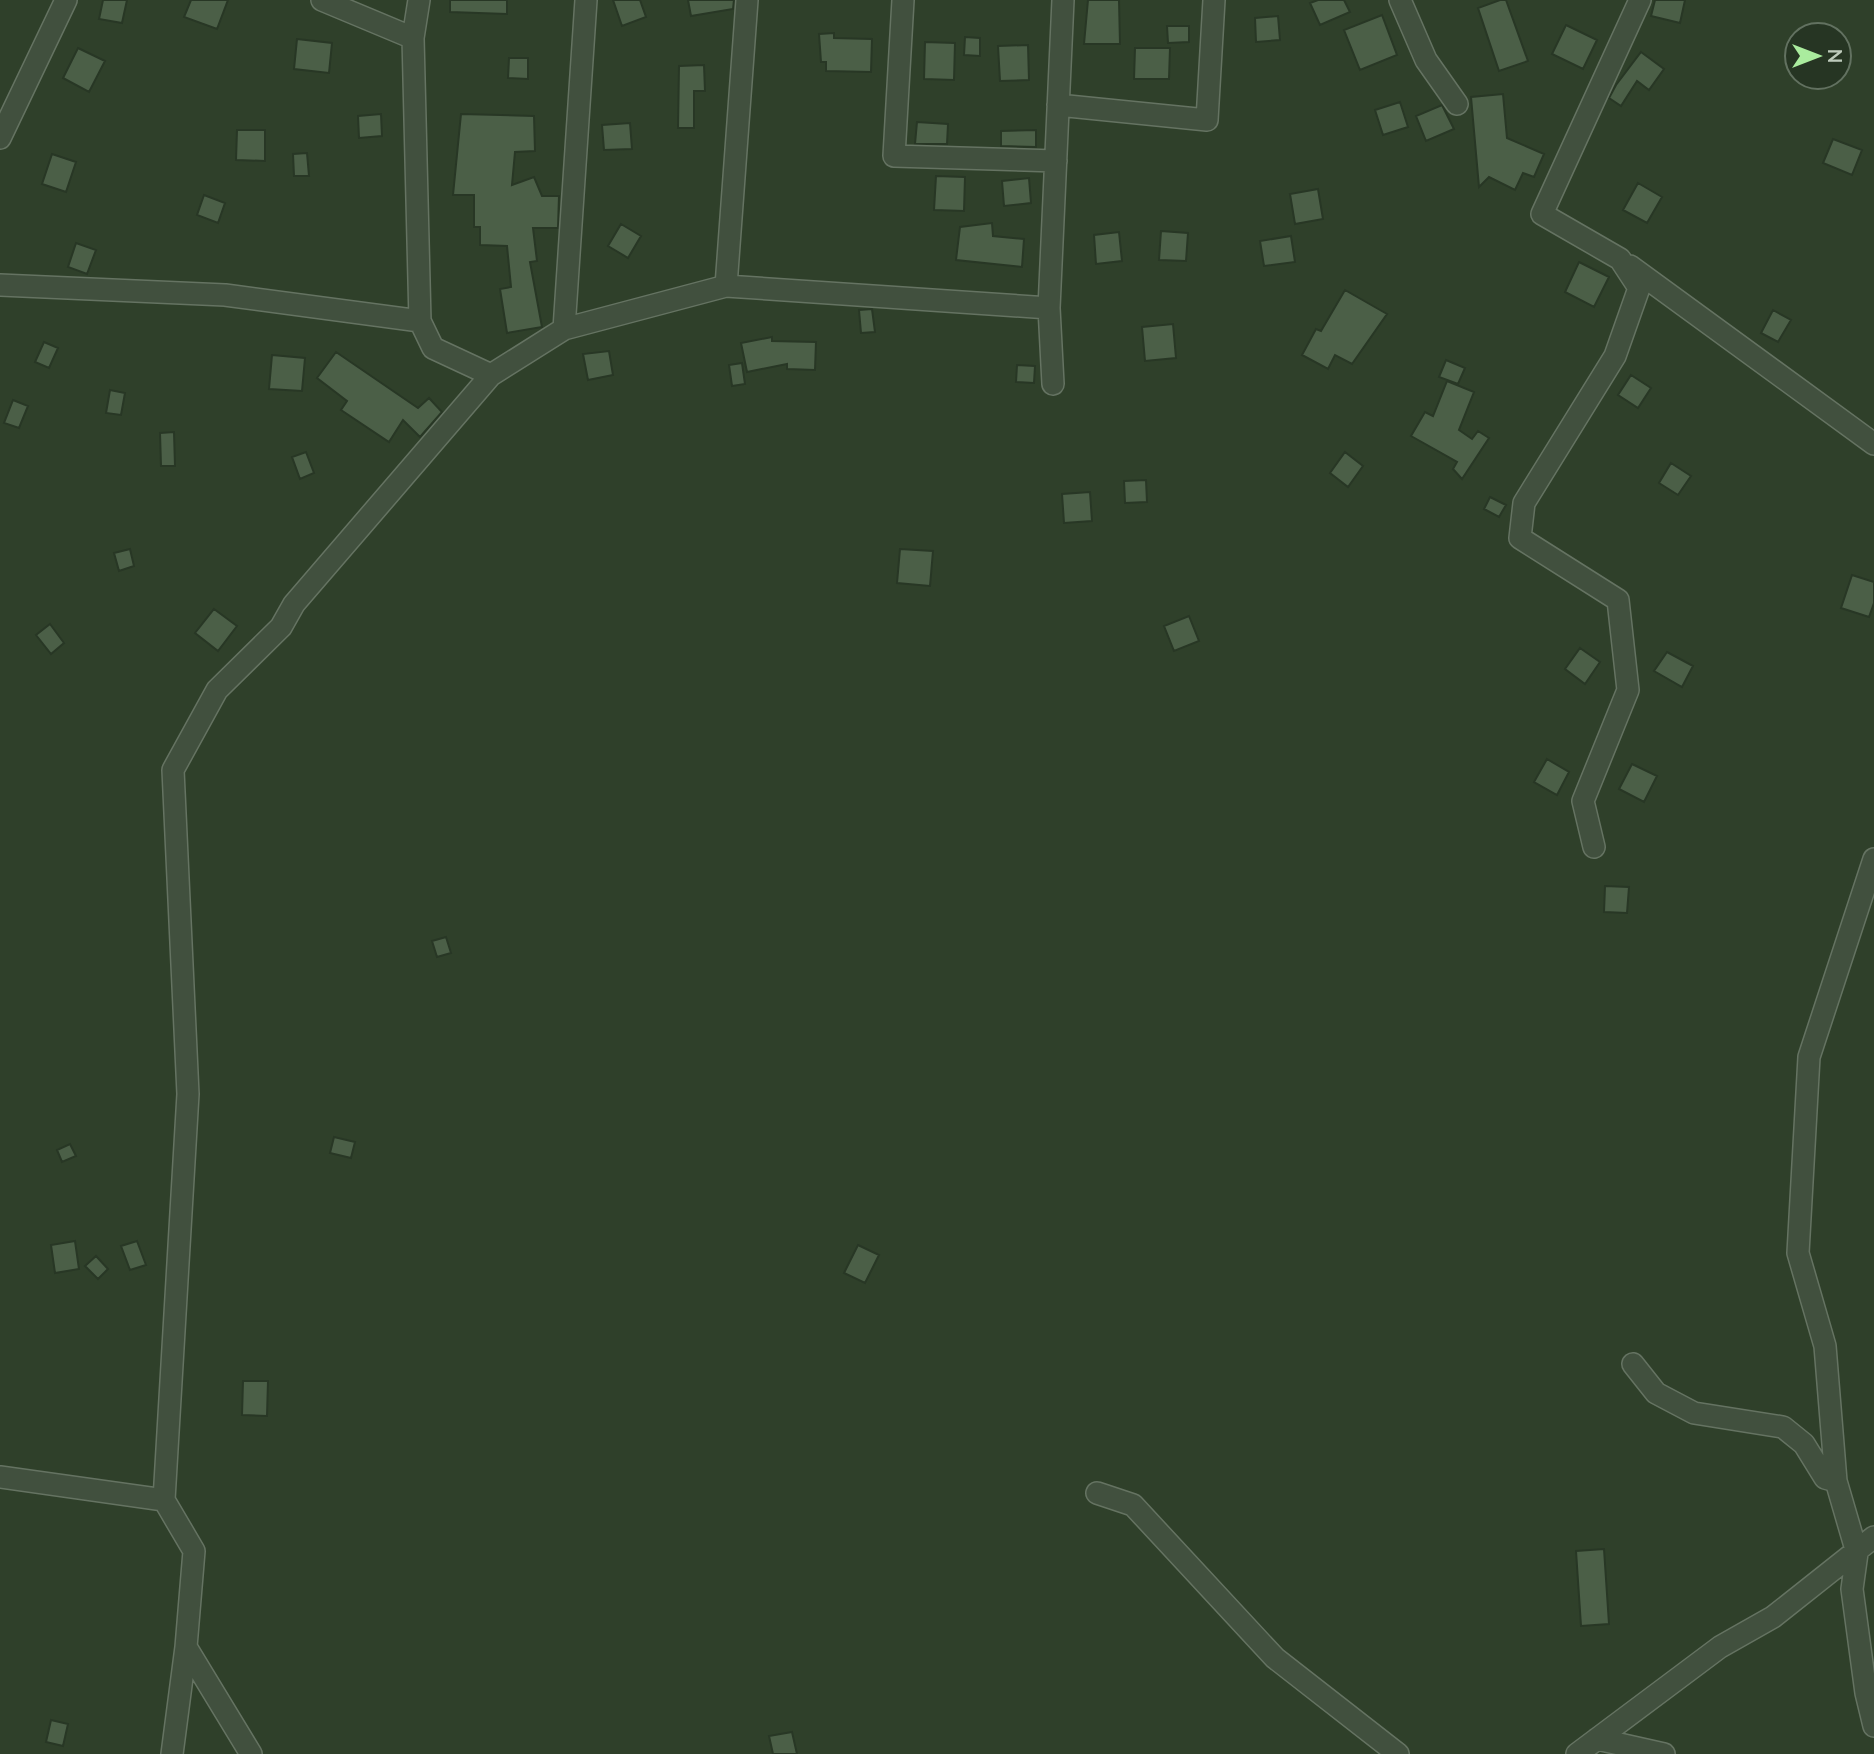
<svg xmlns="http://www.w3.org/2000/svg" width="1874" height="1754" font-family="Lato,sans-serif">
  <rect width="100%" height="100%" fill="#2f402a"/>
  <!-- building -->
  <path fill="#4b5f47" stroke="#283725" stroke-width="2" d="M 103,0 L 127,0 L 122,23 L 99,19 Z
    M 191,0 L 228,0 L 217,29 L 184,17 Z
    M 450,0 L 507,0 L 507,14 L 450,12 Z
    M 613,0 L 640,0 L 646,17 L 622,26 Z
    M 688,0 L 734,0 L 733,9 L 691,16 Z
    M 1088,0 L 1119,0 L 1120,44 L 1084,44 Z
    M 1318,0 L 1344,0 L 1350,12 L 1320,25 L 1310,3 Z
    M 1500,0 L 1506,0 L 1528,61 L 1499,71 L 1478,8 Z
    M 1655,0 L 1685,0 L 1680,23 L 1651,16 Z
    M 1382,15 L 1397,55 L 1360,70 L 1344,30 Z
    M 1278,16 L 1280,40 L 1256,42 L 1255,18 Z
    M 1566,25 L 1597,40 L 1583,69 L 1552,54 Z
    M 1167,26 L 1189,26 L 1189,42 L 1168,43 Z
    M 834,33 L 834,38 L 872,39 L 871,72 L 826,71 L 826,62 L 821,62 L 819,34 Z
    M 965,37 L 980,38 L 980,56 L 964,55 Z
    M 297,39 L 332,43 L 329,73 L 294,69 Z
    M 925,42 L 955,43 L 954,80 L 924,79 Z
    M 1028,45 L 1029,80 L 1000,81 L 998,46 Z
    M 78,48 L 105,61 L 89,92 L 63,78 Z
    M 1135,48 L 1170,48 L 1169,79 L 1134,79 Z
    M 1641,52 L 1664,69 L 1649,90 L 1637,81 L 1621,106 L 1609,98 L 1616,85 Z
    M 509,58 L 528,58 L 528,79 L 508,78 Z
    M 704,65 L 705,91 L 694,91 L 694,128 L 678,128 L 679,66 Z
    M 1503,94 L 1507,138 L 1544,154 L 1534,177 L 1523,173 L 1515,190 L 1489,177 L 1479,187 L 1471,97 Z
    M 1400,102 L 1408,127 L 1383,135 L 1375,110 Z
    M 1442,105 L 1454,129 L 1426,141 L 1416,116 Z
    M 381,114 L 382,136 L 359,138 L 358,116 Z
    M 461,114 L 534,116 L 535,151 L 515,152 L 512,185 L 534,177 L 542,196 L 559,196 L 558,228 L 533,228 L 537,261 L 530,262 L 542,327 L 507,333 L 500,289 L 511,287 L 507,246 L 480,245 L 480,227 L 474,227 L 474,195 L 453,195 Z
    M 917,122 L 948,124 L 947,144 L 915,144 Z
    M 630,123 L 632,149 L 604,150 L 602,125 Z
    M 237,130 L 265,130 L 265,161 L 236,160 Z
    M 1036,130 L 1036,147 L 1001,146 L 1001,131 Z
    M 1833,139 L 1862,150 L 1852,175 L 1823,163 Z
    M 307,153 L 309,176 L 294,176 L 293,154 Z
    M 52,154 L 76,162 L 66,192 L 42,184 Z
    M 936,176 L 965,177 L 964,211 L 934,210 Z
    M 1029,178 L 1031,203 L 1004,206 L 1002,181 Z
    M 1638,183 L 1662,197 L 1647,223 L 1623,210 Z
    M 1318,189 L 1323,219 L 1295,224 L 1290,194 Z
    M 204,195 L 225,203 L 218,223 L 197,215 Z
    M 992,223 L 993,236 L 1024,239 L 1022,267 L 956,260 L 960,227 Z
    M 621,224 L 641,236 L 628,258 L 608,246 Z
    M 1161,231 L 1188,233 L 1186,261 L 1159,260 Z
    M 1119,232 L 1122,261 L 1096,264 L 1094,235 Z
    M 1291,236 L 1295,262 L 1264,266 L 1260,241 Z
    M 76,243 L 96,250 L 87,274 L 68,267 Z
    M 1579,262 L 1609,277 L 1594,307 L 1565,292 Z
    M 1345,290 L 1387,314 L 1352,364 L 1335,355 L 1328,369 L 1302,355 L 1316,329 L 1321,331 Z
    M 872,309 L 875,332 L 861,333 L 859,310 Z
    M 1773,310 L 1791,320 L 1778,342 L 1761,333 Z
    M 1173,324 L 1176,358 L 1145,361 L 1142,327 Z
    M 772,337 L 772,341 L 816,342 L 815,370 L 787,369 L 787,364 L 747,372 L 741,343 Z
    M 44,342 L 58,348 L 49,368 L 35,362 Z
    M 609,351 L 613,375 L 588,380 L 583,354 Z
    M 336,352 L 418,408 L 429,398 L 442,412 L 420,437 L 403,420 L 389,442 L 341,410 L 347,401 L 317,378 Z
    M 272,355 L 305,358 L 302,391 L 269,389 Z
    M 1446,360 L 1465,368 L 1458,384 L 1439,377 Z
    M 742,363 L 745,384 L 732,386 L 729,365 Z
    M 1017,365 L 1035,366 L 1034,383 L 1016,382 Z
    M 1631,375 L 1651,388 L 1638,408 L 1618,395 Z
    M 1447,381 L 1474,392 L 1459,430 L 1472,439 L 1478,431 L 1489,438 L 1462,479 L 1453,469 L 1457,462 L 1411,436 L 1425,412 L 1433,416 Z
    M 110,390 L 125,393 L 121,415 L 106,413 Z
    M 13,400 L 28,406 L 19,428 L 4,423 Z
    M 174,432 L 175,466 L 161,466 L 160,433 Z
    M 306,452 L 314,473 L 300,479 L 292,457 Z
    M 1345,452 L 1363,466 L 1348,487 L 1330,473 Z
    M 1671,463 L 1691,476 L 1678,495 L 1659,483 Z
    M 1146,480 L 1147,502 L 1125,503 L 1124,481 Z
    M 1090,492 L 1092,521 L 1064,523 L 1062,494 Z
    M 1490,497 L 1506,505 L 1499,517 L 1484,509 Z
    M 130,549 L 134,566 L 119,571 L 114,553 Z
    M 900,549 L 933,551 L 930,586 L 897,583 Z
    M 1852,575 L 1874,582 L 1874,603 L 1869,617 L 1841,608 Z
    M 214,609 L 237,626 L 218,651 L 195,633 Z
    M 1189,616 L 1199,641 L 1174,651 L 1164,626 Z
    M 50,624 L 64,643 L 51,654 L 36,635 Z
    M 1580,648 L 1600,662 L 1585,684 L 1565,669 Z
    M 1667,652 L 1693,666 L 1682,687 L 1654,671 Z
    M 1547,759 L 1569,772 L 1557,795 L 1534,782 Z
    M 1632,764 L 1657,776 L 1644,802 L 1619,789 Z
    M 1605,886 L 1629,887 L 1627,913 L 1604,912 Z
    M 446,937 L 451,953 L 437,957 L 432,941 Z
    M 334,1137 L 355,1142 L 351,1158 L 330,1153 Z
    M 70,1144 L 76,1156 L 62,1162 L 57,1150 Z
    M 75,1241 L 79,1269 L 55,1273 L 51,1245 Z
    M 137,1241 L 146,1265 L 130,1270 L 121,1246 Z
    M 858,1245 L 879,1255 L 865,1283 L 844,1273 Z
    M 96,1256 L 108,1269 L 98,1279 L 85,1266 Z
    M 243,1381 L 268,1381 L 267,1416 L 242,1415 Z
    M 1604,1549 L 1609,1624 L 1581,1626 L 1576,1551 Z
    M 51,1720 L 68,1724 L 63,1746 L 46,1742 Z
    M 792,1732 L 797,1754 L 773,1754 L 769,1736 Z"/>
  <g fill="none" stroke-linecap="round" stroke-linejoin="round">
    <defs>
      <path id="street" d="M 322,0 L 413,38
        M 419,0 L 413,38 L 420,321 L 433,348 L 491,375
        M 903,0 L 894,156 L 1056,161
        M 1400,0 L 1426,60 L 1457,104
        M 1058,105 L 1207,120 L 1214,0
        M 0,138 L 66,0
        M 1630,266 L 1874,444
        M 0,285 L 225,295 L 420,321
        M 726,286 L 747,0
        M 564,329 L 726,286 L 1049,308
        M 1053,384 L 1049,308 L 1063,0
        M 1594,847 L 1583,801 L 1628,690 L 1618,600 L 1520,538 L 1524,503 L 1615,356 L 1639,288 L 1620,259 L 1542,214 L 1640,0
        M 1874,859 L 1809,1057 L 1798,1253 L 1825,1346 L 1836,1481 L 1857,1553 L 1852,1589 L 1866,1693 L 1874,1726
        M 1633,1364 L 1656,1393 L 1694,1413 L 1783,1427 L 1804,1444 L 1825,1478 L 1836,1481
        M 0,1477 L 164,1500
        M 1097,1493 L 1133,1505 L 1275,1658 L 1398,1754
        M 186,1647 L 251,1754
        M 1597,1739 L 1664,1754
        M 172,1754 L 186,1647 L 194,1551 L 164,1500 L 188,1094 L 173,770 L 217,690 L 281,627 L 294,604 L 491,375 L 564,329 L 586,0
        M 1577,1754 L 1720,1647 L 1773,1617 L 1874,1537"/>
    </defs>
    <!-- street casing -->
    <use href="#street" stroke="#657362" stroke-width="24"/>
    <!-- street -->
    <use href="#street" stroke="#41503e" stroke-width="21"/>
  </g>
  <!-- north arrow -->
  <g transform="translate(1818 56) rotate(90)"><circle r="33" fill="#263523" stroke="#627160" stroke-width="2"/>
  <path d="M0-5L12 26L0 18L-12 26Z" fill="#aaec9e"/>
  <text y="-10" font-size="19" font-weight="bold" text-anchor="middle" fill="#bdcabb">N</text>
  </g>
</svg>
